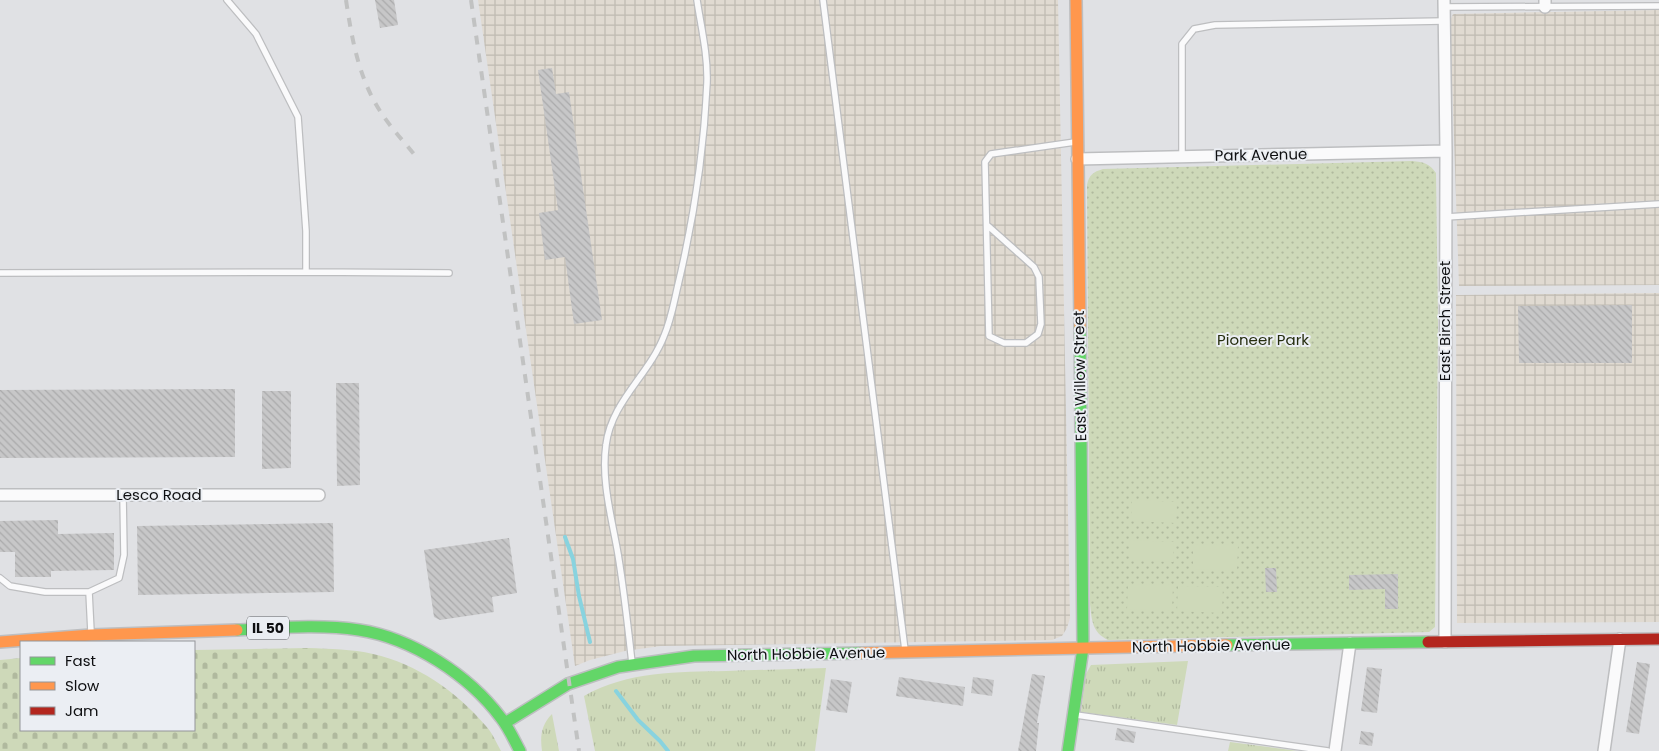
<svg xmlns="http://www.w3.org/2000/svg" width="1659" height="751" font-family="Poppins,sans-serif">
  <defs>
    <pattern id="industrial-grid" width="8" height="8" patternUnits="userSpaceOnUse" patternTransform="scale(1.25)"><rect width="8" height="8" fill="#e0dad1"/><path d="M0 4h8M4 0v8" fill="none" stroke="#bfbab2"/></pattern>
    <pattern id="grass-tufts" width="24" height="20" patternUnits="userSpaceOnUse" patternTransform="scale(1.25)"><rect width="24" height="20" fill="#ced9b9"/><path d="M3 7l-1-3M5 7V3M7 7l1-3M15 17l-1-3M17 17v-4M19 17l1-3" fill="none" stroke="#b0b99e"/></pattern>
    <pattern id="cemetery-stones" width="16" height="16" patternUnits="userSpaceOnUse" patternTransform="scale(1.25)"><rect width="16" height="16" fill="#ced9b9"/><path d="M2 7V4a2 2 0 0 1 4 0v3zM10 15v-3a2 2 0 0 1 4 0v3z" fill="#b0b99e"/></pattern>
    <pattern id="park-dots" width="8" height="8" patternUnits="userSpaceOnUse" patternTransform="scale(1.25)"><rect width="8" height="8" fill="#ced9b9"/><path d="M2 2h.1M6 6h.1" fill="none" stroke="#b0b99e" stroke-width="1.8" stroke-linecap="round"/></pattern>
    <pattern id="building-back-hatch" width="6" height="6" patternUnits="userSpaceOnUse" patternTransform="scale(1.25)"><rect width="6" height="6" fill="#c7c7c8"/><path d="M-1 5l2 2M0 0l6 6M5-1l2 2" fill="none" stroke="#aaaaab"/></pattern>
  </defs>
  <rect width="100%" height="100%" fill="#e0e1e4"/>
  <!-- industrial -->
  <path fill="url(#industrial-grid)" d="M 478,0 L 1058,0 L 1070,618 L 1067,628 L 1062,636 L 1052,640 L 661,646 L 625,651 L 590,660 L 575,666 Z
    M 1659,10 L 1659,285 L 1459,286 L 1450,21 L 1453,14 Z
    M 1659,293 L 1659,622 L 1457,623 L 1456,295 Z"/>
  <!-- grass -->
  <path fill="url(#grass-tufts)" d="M 1188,661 L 1177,725 L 1081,712 L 1086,674 L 1091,665 Z
    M 826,668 L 815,751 L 595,751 L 584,696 C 628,671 678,672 726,671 C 760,670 793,669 826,668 Z
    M 552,714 L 559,751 L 542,751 C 540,737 541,725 552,714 Z
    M 1230,742 L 1298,751 L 1228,751 Z"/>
  <!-- cemetery -->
  <path fill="url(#cemetery-stones)" d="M 308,648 C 330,649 352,649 373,654 C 417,664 456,691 485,725 C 492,732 496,742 501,751 L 0,751 L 0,660 L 21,658 L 21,730 L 194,730 L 194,650 Z"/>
  <!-- park -->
  <path fill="url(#park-dots)" d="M 1412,161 C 1424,162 1430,164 1436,173 L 1438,322 L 1435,627 L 1429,632 L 1108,640 C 1092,632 1092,621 1090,604 L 1087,185 C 1089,175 1093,172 1103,169 Z"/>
  <!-- garden -->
  <path fill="#ced9b9" d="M 1132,500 L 1177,502 L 1176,523 L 1131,521 Z
    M 1130,540 L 1174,542 L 1173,562 L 1129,560 Z
    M 1193,544 L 1238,545 L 1237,571 L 1193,569 Z
    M 1128,584 L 1173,585 L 1172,611 L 1127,609 Z
    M 1178,586 L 1223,587 L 1222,613 L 1177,611 Z"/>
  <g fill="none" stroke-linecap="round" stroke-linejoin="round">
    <!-- stream -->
    <path stroke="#88d3df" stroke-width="4" d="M 565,537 L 573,559 L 579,596 L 590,642
      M 616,691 L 638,720 L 660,741 L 668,751"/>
  </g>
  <!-- building -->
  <path fill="url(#building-back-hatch)" d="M 375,0 L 394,0 L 398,25 L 380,28 Z
    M 552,68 L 556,94 L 569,92 L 602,320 L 574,324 L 565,257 L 545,260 L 539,213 L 558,210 L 538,70 Z
    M 1632,305 L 1632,363 L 1519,363 L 1518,306 Z
    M 336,383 L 359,383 L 360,485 L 337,486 Z
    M 235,389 L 235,457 L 0,458 L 0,390 Z
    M 262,391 L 291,391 L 291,468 L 262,469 Z
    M 58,520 L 58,534 L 114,533 L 114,570 L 51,571 L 51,577 L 15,577 L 15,552 L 0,552 L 0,521 Z
    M 333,523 L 334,592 L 138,595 L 137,526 Z
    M 509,538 L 517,593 L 492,597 L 494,612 L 440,620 L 434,617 L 424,550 Z
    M 1265,568 L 1276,568 L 1277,592 L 1266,592 Z
    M 1398,574 L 1398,609 L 1385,609 L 1385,589 L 1349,590 L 1349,575 Z
    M 1637,662 L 1650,664 L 1639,734 L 1626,732 Z
    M 1367,667 L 1382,669 L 1377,713 L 1361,711 Z
    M 1032,674 L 1045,676 L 1037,723 L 1039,723 L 1036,751 L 1018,751 Z
    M 899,677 L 965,687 L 963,706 L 896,696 Z
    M 973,677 L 994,680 L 992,696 L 971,693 Z
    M 831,679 L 852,682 L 847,713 L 826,710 Z
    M 1117,728 L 1136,732 L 1134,743 L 1115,740 Z
    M 1361,731 L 1374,733 L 1372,746 L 1359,744 Z"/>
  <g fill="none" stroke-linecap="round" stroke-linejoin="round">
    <defs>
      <path id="lane" d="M 823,0 L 905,650
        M 1444,7 L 1659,6
        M 1182,157 L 1182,44 L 1194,29 L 1215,25 L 1444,21
        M 1446,217 L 1659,204
        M 987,225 L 1034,267 L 1039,277 L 1041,324 L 1038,334 L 1026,343 L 1004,343 L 989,336 L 985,162 L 991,154 L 1075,142
        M 306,272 L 449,273
        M 0,273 L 306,272 L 306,231 L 298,117 L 256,34 L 227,0
        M 0,578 L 10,586 L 45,592 L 89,592 L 91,632
        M 89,592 L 119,578 L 124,555 L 123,495
        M 632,663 C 628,627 624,590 618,554 C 612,519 601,481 606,445 C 611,402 649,375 664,336 C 671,320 674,302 678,285 C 693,222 704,148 707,83 C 708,55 701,27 697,0
        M 1076,715 L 1328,751"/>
      <path id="street" d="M 1444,0 L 1446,151 L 1445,642
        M 1545,0 L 1545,7
        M 1077,159 L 1446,151
        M 0,495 L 319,495
        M 1335,751 L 1350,643
        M 1604,751 L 1620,639"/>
      <path id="fast" d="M 237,630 C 277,628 319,624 359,630 C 412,638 469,675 501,718 C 509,728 514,740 520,751
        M 1227,645 L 1428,642
        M 505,723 L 568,684 L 618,667 L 694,656 L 861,653
        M 1068,751 L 1083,648 L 1080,327"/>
      <path id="slow" d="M 1076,0 L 1080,327
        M 0,642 L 91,635 L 237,630
        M 861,653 L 1227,645"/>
      <path id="jam" d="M 1428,642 L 1659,639"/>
    </defs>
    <!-- lane casing -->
    <use href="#lane" stroke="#bdbec0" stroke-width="8"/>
    <!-- street casing -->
    <use href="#street" stroke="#bdbec0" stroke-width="14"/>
    <!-- fast casing -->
    <use href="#fast" stroke="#bdbec0" stroke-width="14"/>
    <!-- slow casing -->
    <use href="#slow" stroke="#bdbec0" stroke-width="14"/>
    <!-- jam casing -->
    <use href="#jam" stroke="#bdbec0" stroke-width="14"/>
    <!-- lane -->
    <use href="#lane" stroke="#fafafb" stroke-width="5.5"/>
    <!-- street -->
    <use href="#street" stroke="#fafafb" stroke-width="11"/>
    <!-- fast -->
    <use href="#fast" stroke="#63d668" stroke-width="11"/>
    <!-- slow -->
    <use href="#slow" stroke="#ff974d" stroke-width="11"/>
    <!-- jam -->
    <use href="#jam" stroke="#b3261e" stroke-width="11"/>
    <!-- rail -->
    <path stroke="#c1c2c2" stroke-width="4" stroke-dasharray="9 9" stroke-linecap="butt" d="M 346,0 C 352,40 359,80 382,114 C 392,129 406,144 418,159
      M 471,0 L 579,751"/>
  </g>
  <g text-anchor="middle" stroke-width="4" stroke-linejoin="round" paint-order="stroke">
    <!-- shield labels -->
    <rect fill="#ebeef3" stroke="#505255" stroke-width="1" x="247" y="616.5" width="42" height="23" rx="4"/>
    <g font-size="14" font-weight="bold" fill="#0e0f11">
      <text x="268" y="633">IL 50</text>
    </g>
    <!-- street labels -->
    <g font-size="15" fill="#0e0f11" stroke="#ebeef3">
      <text transform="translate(1261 155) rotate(-1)" y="5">Park Avenue</text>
      <text transform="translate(1445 321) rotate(-90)" y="5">East Birch Street</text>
      <text transform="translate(1080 376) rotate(-91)" y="5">East Willow Street</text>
      <text x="159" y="500">Lesco Road</text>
      <text transform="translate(1211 646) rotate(-1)" y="5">North Hobbie Avenue</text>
      <text transform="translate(806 654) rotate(-1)" y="5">North Hobbie Avenue</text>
    </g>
    <!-- park labels -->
    <g font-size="15" fill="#262e0f" stroke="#ebeef3">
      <text x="1263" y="345">Pioneer Park</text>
    </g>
  </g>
  <!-- legend -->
  <rect x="20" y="641" width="175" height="90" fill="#ebeef3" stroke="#939599"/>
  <rect x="30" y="657" width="25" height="8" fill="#63d668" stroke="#939599"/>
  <text x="65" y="666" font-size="15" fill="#0e0f11">Fast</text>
  <rect x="30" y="682" width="25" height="8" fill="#ff974d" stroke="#939599"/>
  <text x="65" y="691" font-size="15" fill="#0e0f11">Slow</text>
  <rect x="30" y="707" width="25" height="8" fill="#b3261e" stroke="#939599"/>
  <text x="65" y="716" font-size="15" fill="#0e0f11">Jam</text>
</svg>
